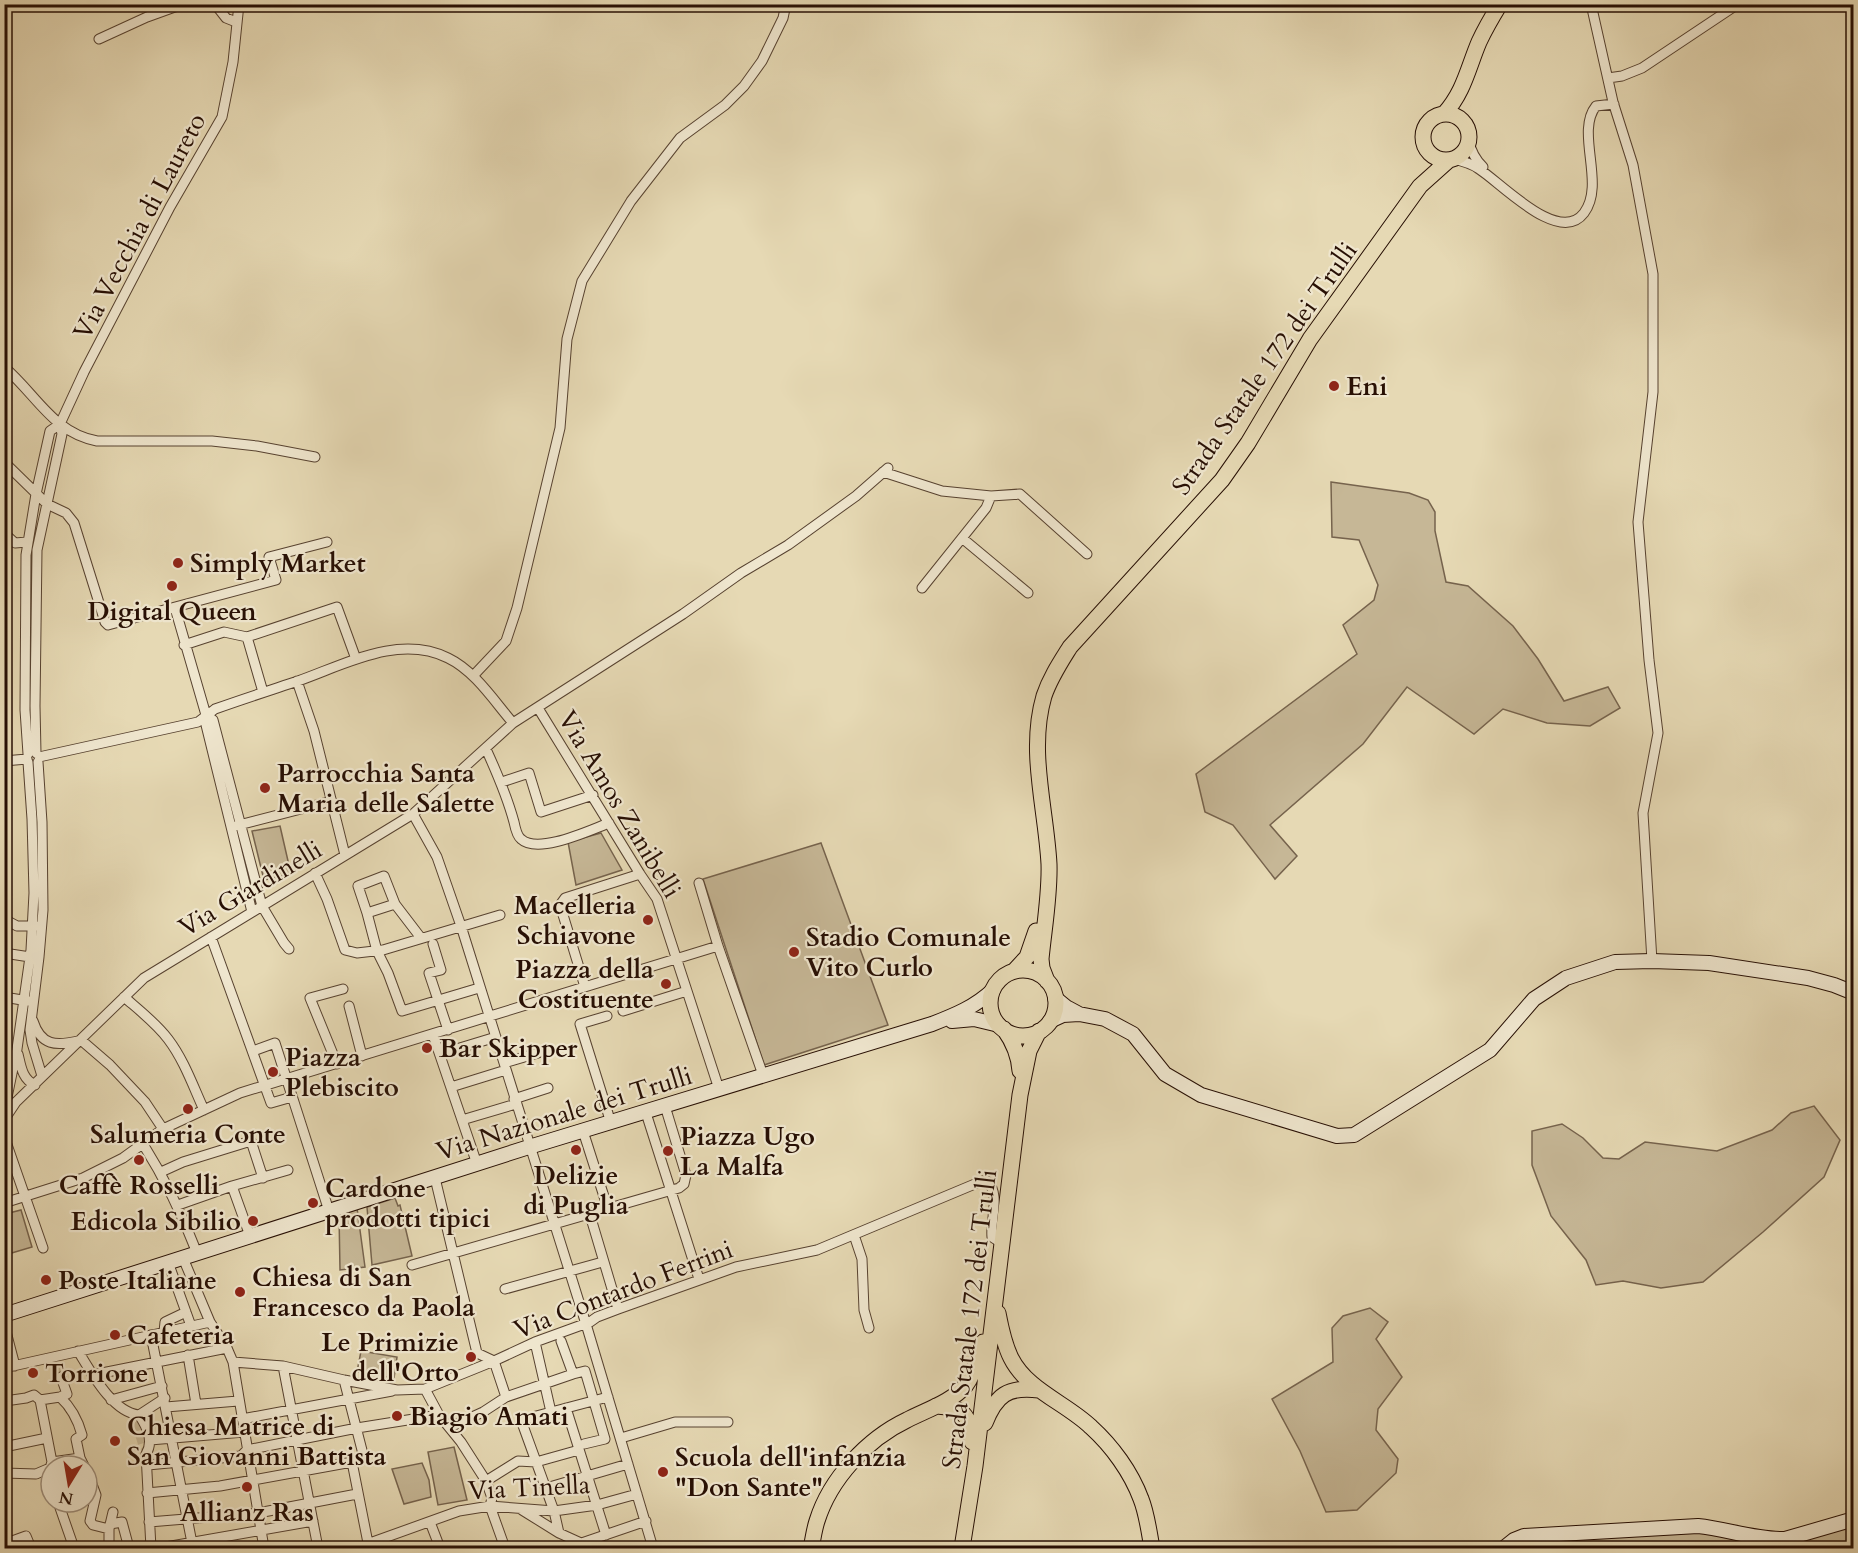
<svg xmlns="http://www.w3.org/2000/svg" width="1858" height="1553" font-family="Cardo,serif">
  <rect width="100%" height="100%" fill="#e6d9b4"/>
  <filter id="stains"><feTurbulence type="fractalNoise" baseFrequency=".00333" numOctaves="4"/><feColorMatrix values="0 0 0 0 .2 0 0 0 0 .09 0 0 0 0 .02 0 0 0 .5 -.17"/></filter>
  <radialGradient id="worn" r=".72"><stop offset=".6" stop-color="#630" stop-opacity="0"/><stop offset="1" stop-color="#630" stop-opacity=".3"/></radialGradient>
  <!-- green -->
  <path fill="#c6b796" stroke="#76634d" stroke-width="1.5" d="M 1331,482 L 1409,493 L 1428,500 L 1435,512 L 1435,531 L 1446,582 L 1468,586 L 1513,626 L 1538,659 L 1564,701 L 1608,687 L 1620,708 L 1590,726 L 1547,723 L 1503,709 L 1474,734 L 1407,687 L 1363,744 L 1270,825 L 1297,856 L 1275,879 L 1233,825 L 1205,812 L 1196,774 L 1357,654 L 1343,625 L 1374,600 L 1378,585 L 1359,540 L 1332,537 Z
    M 280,826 L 291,874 L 264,880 L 252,831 Z
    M 601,833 L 622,870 L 576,885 L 568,842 Z
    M 821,843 L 888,1025 L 764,1065 L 703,879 Z
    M 1814,1106 L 1840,1140 L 1824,1177 L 1763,1232 L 1703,1282 L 1661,1288 L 1623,1281 L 1596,1285 L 1586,1260 L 1551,1216 L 1532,1165 L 1532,1131 L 1562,1124 L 1583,1138 L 1603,1158 L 1619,1159 L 1645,1142 L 1717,1151 L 1772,1130 L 1791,1113 Z
    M 395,1198 L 398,1206 L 400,1205 L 412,1256 L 372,1265 L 367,1207 Z
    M 357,1208 L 365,1267 L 340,1270 L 339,1214 Z
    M 21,1210 L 32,1247 L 5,1255 L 5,1214 Z
    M 1370,1308 L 1388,1322 L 1376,1339 L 1402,1377 L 1378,1409 L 1376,1430 L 1398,1459 L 1396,1473 L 1357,1510 L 1326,1512 L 1300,1451 L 1272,1399 L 1333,1362 L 1332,1328 L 1343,1316 Z
    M 361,1351 L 397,1357 L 394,1378 L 357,1372 Z
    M 454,1447 L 467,1500 L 438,1505 L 428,1452 Z
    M 422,1463 L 429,1480 L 431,1497 L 404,1504 L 392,1469 Z
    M 1853,1524 L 1853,1548 L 1513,1548 L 1541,1541 L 1699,1530 L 1760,1545 L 1777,1547 Z"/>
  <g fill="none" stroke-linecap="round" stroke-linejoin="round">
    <!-- street-tunnel -->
    <path stroke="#c9bb9a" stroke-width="9" stroke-dasharray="9 4.5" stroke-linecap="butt" d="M 58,1366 L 61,1377
      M 136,1422 L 144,1449"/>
    <defs>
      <path id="street" d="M 215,4 L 226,18 L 236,22
        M 1591,4 L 1613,102 L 1633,165 L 1653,274 L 1653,392 L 1638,522 L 1649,660 L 1658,733 L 1643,813 L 1652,961
        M 99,39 L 147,17 L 183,4
        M 1608,78 L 1622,76 L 1642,68 L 1738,4
        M 1469,141 C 1471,152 1475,159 1483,167
        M 1453,159 C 1462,161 1471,163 1479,169 C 1500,182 1559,246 1584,213 C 1606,184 1575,132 1596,106 L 1614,104
        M 4,367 C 36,394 53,433 97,441 L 212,441 L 257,446 L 315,457
        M 60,424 L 84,372 L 170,207 L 222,117 L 233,62 L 239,4
        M 4,462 L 47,504 L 66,513 L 74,523 L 105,622 L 108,625 L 276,580 L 269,557 L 327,542
        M 883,472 L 942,491 L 991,496 L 1020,494 L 1087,554
        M 4,533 L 15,543 L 27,542
        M 962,538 L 1028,593
        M 922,588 L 986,508 L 991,496
        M 175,608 L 206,715 L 206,725 L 252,912
        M 247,637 L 263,692
        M 184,645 L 224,632 L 247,637 L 337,607 L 356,659
        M 473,676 L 506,641 L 517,608 L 560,428 L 567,339 L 582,281 L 631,201 L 680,138 L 725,105 L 744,86 L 762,61 L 783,18 L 786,4
        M 297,681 L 314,731 L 345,855
        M 538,708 L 640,874 L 657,899 L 719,1089
        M 206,715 L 213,720 L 262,906 L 284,943 L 289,949
        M 486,749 C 497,773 507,796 514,822 C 515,827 517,836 521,839 C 538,855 590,830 609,823
        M 36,753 L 35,706 L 37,550 L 62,434 L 60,424
        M 28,754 L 25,710 L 26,555 L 36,494 L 50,431 L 60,424
        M 39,757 L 198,722 L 215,709 C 243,699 271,690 298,681 C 346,664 399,634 448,658 C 475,671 494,701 513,723
        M 4,761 L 27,759
        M 38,762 L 42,822 L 43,910 L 39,957 L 30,1030 L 32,1043 L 42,1076
        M 502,782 L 529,773 L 541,812 L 593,795
        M 413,814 L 437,857 L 461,926 L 586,1324 L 653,1548
        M 235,826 L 332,801
        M 315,873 L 327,899 L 345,950 L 357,953 L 383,950 L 500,915
        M 699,883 L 718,946 L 763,1075
        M 367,913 L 395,904
        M 4,919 L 17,926 L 36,926
        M 211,937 L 271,1103 L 292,1097
        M 421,938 L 395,904 L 384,876 L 358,886 L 367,913 L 377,951 L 388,973 L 402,1011 L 479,988
        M 433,944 L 441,970 L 429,973 L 448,1030
        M 4,953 L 30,957
        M 585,987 L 560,905 L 565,898 L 640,874
        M 4,997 L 28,1001
        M 124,997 C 139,1010 156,1023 168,1039 C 184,1060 193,1086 204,1110
        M 349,1006 L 362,1056
        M 623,1011 L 687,991
        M 607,1016 L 580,1024 L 611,1123
        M 33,1021 C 41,1046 56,1046 78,1041
        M 433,1035 L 477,1164
        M 81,1040 L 110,1065 L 145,1102 L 163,1129
        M 253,1051 L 275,1043 L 329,1211
        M 18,1054 C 21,1066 22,1079 35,1085
        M 440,1054 L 496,1037
        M 504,1063 L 538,1053
        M 337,1064 L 310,998 L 343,989
        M 451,1087 L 506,1070
        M 514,1099 L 548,1088
        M 4,1112 L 17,1049 L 31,950 L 34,893 L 32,819 L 28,762
        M 646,1113 L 699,1279
        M 4,1120 L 16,1102 L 144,978 L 413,814 L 513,723 L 683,614 L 741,573 L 788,545 L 856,496 L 888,468
        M 462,1120 L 516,1104
        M 583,1131 L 608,1209
        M 4,1136 L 43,1248
        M 143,1144 C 165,1179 182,1214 197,1253
        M 161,1172 L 183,1162 L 251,1141 L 263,1178
        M 435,1178 L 477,1353 L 494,1361 L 506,1397 L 573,1374 L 561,1341
        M 232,1186 L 250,1236
        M 4,1203 L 83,1178 L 123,1158 L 163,1129 L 240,1093 L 718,946
        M 178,1205 L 232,1186 L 288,1170
        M 590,1215 L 618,1309
        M 854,1235 L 862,1259 L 864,1310 L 869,1328
        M 183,1258 L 210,1322 L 227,1348 L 233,1362 L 264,1548
        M 168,1262 L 191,1326
        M 412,1265 L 679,1188 L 684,1184 L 686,1175 L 665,1106
        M 505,1289 L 599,1263
        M 4,1324 L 15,1366
        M 164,1332 L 165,1322 L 186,1312
        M 151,1335 L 193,1548
        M 535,1342 L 551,1412
        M 78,1351 C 91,1372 112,1412 139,1415 C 147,1427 154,1441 146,1454 L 151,1548
        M 188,1355 L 196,1404
        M 233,1362 L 283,1366 L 344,1380 L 397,1390 L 425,1389 L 494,1361 L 535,1342 L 590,1322 L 597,1317 L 618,1309 L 736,1267 L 817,1250 L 982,1181 L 987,1181 C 1001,1194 990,1220 992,1237 L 1001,1243
        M 283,1366 L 318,1548
        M 4,1368 L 210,1322
        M 573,1374 L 585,1371 L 605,1439 L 584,1444
        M 92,1375 L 227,1348
        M 344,1380 L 364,1458 L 352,1462 L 368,1543
        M 425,1389 L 439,1415 L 461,1442 L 486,1481 L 492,1498 L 490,1506 L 505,1548
        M 60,1397 C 72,1408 78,1420 82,1435 L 76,1439 L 80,1458 L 84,1466
        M 40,1400 L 60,1397 L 67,1394 L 61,1377
        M 111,1400 L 162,1386
        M 4,1405 L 5,1401 L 26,1398 L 34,1395 L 40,1400 L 52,1462
        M 166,1407 L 238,1401
        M 566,1408 L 606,1535
        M 139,1415 L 165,1398
        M 242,1419 L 392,1391
        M 450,1427 L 483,1412 L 506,1397
        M 621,1438 L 675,1422 L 728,1422
        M 150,1440 L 244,1432
        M 4,1447 L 47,1438
        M 52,1462 L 80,1458
        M 148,1465 L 241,1456 L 247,1450 L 357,1428 L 439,1415
        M 47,1470 L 51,1481
        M 87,1471 L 96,1495 L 90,1521 L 93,1525 L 109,1529
        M 4,1473 L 36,1474 L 50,1468 L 52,1462
        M 486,1481 L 518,1461 L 536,1462 L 579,1450
        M 546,1488 L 628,1464
        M 147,1493 L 220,1486 L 352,1462
        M 58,1502 L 74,1548
        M 522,1510 L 559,1533 L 581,1543 L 587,1548
        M 149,1522 L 258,1513 L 357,1494
        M 430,1522 L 440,1548
        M 110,1524 L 122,1522 L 129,1548
        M 559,1533 L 554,1511 L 521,1420 L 608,1397
        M 4,1544 L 26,1536 L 31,1548
        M 109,1548 L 109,1529 L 113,1512
        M 160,1548 L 313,1521
        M 356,1548 L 459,1511 L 490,1506 L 554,1511 L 597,1505 L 637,1494
        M 567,1548 L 646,1521"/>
      <path id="secondary" d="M 1079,1014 L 1105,1019 L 1133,1034 L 1165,1074 L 1201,1095 L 1337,1136 L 1354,1135 L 1490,1050 L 1534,999 L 1566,978 L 1615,962 L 1652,961 L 1709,963 L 1808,978 L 1834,985 L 1854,993
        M 952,1021 L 974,1019 L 999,1025
        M 1050,1021 L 1063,1015 L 1079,1014 L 1066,1007 L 1055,998
        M 4,1315 L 529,1147 L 932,1024 C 955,1015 975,1007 993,990
        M 1504,1548 L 1514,1540 L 1524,1536 L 1698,1526 C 1727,1529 1756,1540 1785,1539 L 1854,1519"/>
      <path id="primary" d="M1423 137a23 23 0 1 1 46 0a23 23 0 1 1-46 0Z
        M 1444,114 C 1464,92 1468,68 1479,42 C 1485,29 1492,17 1500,4
        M990 1003a33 33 0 1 1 66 0a33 33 0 1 1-66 0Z
        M 1014,971 L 1027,957 L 1036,931
        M 1047,981 L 1042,968 L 1041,959 C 1044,928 1050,895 1049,864 C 1046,808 1028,751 1044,696 C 1050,678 1060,663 1070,647 L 1222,480 L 1248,443 L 1310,339 L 1420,186 L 1449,160
        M 1004,1029 C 1014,1043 1019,1055 1020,1071
        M 998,1313 C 1001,1329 1004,1344 1011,1358 C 1027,1390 1066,1403 1091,1427 C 1112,1446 1131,1472 1141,1499 C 1147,1514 1149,1532 1152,1548
        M 936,1406 C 965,1408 969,1414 972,1442
        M 985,1423 C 996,1395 1008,1386 1039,1390
        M 811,1548 C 813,1540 814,1530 817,1521 C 830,1479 867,1439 907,1420 C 926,1410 952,1402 966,1385 C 975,1373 978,1356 983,1342
        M 962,1548 L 975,1466 L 1020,1095 L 1029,1051 L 1039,1031"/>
    </defs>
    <!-- street casing -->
    <use href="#street" stroke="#574230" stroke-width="11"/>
    <!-- secondary casing -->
    <use href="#secondary" stroke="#270f04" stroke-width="16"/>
    <!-- primary casing -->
    <use href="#primary" stroke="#270f04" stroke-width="17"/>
    <!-- street -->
    <use href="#street" stroke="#efe6ce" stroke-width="9"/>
    <!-- secondary -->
    <use href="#secondary" stroke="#efe6ce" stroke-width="14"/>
    <!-- primary -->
    <use href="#primary" stroke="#e6d9b4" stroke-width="15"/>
  </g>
  <!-- markers -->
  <g fill="#8f2418" stroke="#efe6ce" stroke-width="2">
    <circle cx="1334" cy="386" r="6"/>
    <circle cx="178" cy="563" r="6"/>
    <circle cx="172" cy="586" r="6"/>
    <circle cx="265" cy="788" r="6"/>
    <circle cx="648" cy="920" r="6"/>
    <circle cx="794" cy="952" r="6"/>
    <circle cx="666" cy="984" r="6"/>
    <circle cx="427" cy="1048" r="6"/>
    <circle cx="273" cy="1072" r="6"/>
    <circle cx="188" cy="1109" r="6"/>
    <circle cx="576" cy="1150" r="6"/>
    <circle cx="668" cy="1151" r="6"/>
    <circle cx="139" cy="1160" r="6"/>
    <circle cx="313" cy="1203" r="6"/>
    <circle cx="253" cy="1221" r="6"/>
    <circle cx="46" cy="1280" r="6"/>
    <circle cx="240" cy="1292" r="6"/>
    <circle cx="115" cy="1335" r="6"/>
    <circle cx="471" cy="1357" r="6"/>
    <circle cx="33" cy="1373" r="6"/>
    <circle cx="397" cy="1416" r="6"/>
    <circle cx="115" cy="1441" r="6"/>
    <circle cx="663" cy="1472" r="6"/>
    <circle cx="247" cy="1487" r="6"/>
  </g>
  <g text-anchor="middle" stroke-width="4.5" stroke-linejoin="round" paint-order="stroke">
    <!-- street labels -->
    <g font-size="26" fill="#270f04" stroke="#efe6ce">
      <text transform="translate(139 226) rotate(-62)" y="9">Via Vecchia di Laureto</text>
      <text transform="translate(1264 368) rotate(-55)" y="9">Strada Statale 172 dei Trulli</text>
      <text transform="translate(620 804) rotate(59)" y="9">Via Amos Zanibelli</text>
      <text transform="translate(250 888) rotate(-31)" y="9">Via Giardinelli</text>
      <text transform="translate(564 1113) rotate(-17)" y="9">Via Nazionale dei Trulli</text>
      <text transform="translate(623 1289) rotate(-21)" y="9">Via Contardo Ferrini</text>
      <text transform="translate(969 1319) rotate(-83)" y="9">Strada Statale 172 dei Trulli</text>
      <text transform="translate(529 1487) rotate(-3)" y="9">Via Tinella</text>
    </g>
    <!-- poi labels -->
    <g font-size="26" font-weight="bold" fill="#270f04" stroke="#efe6ce" text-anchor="start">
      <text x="1346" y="395">Eni</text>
      <text x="190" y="572">Simply Market</text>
      <text x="172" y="620" text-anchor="middle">Digital Queen</text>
      <text x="277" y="782">Parrocchia Santa<tspan x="277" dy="30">Maria delle Salette</tspan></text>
      <text x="636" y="914" text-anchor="end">Macelleria<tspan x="636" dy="30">Schiavone</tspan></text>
      <text x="806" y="946">Stadio Comunale<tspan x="806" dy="30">Vito Curlo</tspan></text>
      <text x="654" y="978" text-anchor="end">Piazza della<tspan x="654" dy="30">Costituente</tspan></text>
      <text x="439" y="1057">Bar Skipper</text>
      <text x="285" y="1066">Piazza<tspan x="285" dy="30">Plebiscito</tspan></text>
      <text x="188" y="1143" text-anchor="middle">Salumeria Conte</text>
      <text x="680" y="1145">Piazza Ugo<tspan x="680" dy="30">La Malfa</tspan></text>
      <text x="576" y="1184" text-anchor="middle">Delizie<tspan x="576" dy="30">di Puglia</tspan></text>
      <text x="139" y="1194" text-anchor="middle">Caffè Rosselli</text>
      <text x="325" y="1197">Cardone<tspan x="325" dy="30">prodotti tipici</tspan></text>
      <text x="241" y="1230" text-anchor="end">Edicola Sibilio</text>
      <text x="252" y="1286">Chiesa di San<tspan x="252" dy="30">Francesco da Paola</tspan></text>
      <text x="58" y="1289">Poste Italiane</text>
      <text x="127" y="1344">Cafeteria</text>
      <text x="459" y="1351" text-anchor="end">Le Primizie<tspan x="459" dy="30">dell'Orto</tspan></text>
      <text x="45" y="1382">Torrione</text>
      <text x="409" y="1425">Biagio Amati</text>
      <text x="127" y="1435">Chiesa Matrice di<tspan x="127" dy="30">San Giovanni Battista</tspan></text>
      <text x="675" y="1466">Scuola dell'infanzia<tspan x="675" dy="30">"Don Sante"</tspan></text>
      <text x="247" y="1521" text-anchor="middle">Allianz Ras</text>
    </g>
  </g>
  <!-- margin -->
  <rect width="1858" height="1553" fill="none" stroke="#e6d9b4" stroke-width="24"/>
  <rect x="6" y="6" width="1846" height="1541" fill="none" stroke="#270f04" stroke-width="3"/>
  <rect x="12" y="12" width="1834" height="1529" fill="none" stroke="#270f04" stroke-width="1.5"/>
  <!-- north arrow -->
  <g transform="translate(69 1484) rotate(191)"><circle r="28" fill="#efe6ce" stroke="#9f907d" stroke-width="1.5"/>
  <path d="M0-4.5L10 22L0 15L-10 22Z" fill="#8f2418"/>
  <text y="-9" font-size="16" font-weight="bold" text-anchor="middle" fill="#270f04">N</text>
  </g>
  <rect width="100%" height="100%" filter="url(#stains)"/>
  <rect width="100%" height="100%" fill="url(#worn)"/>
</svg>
